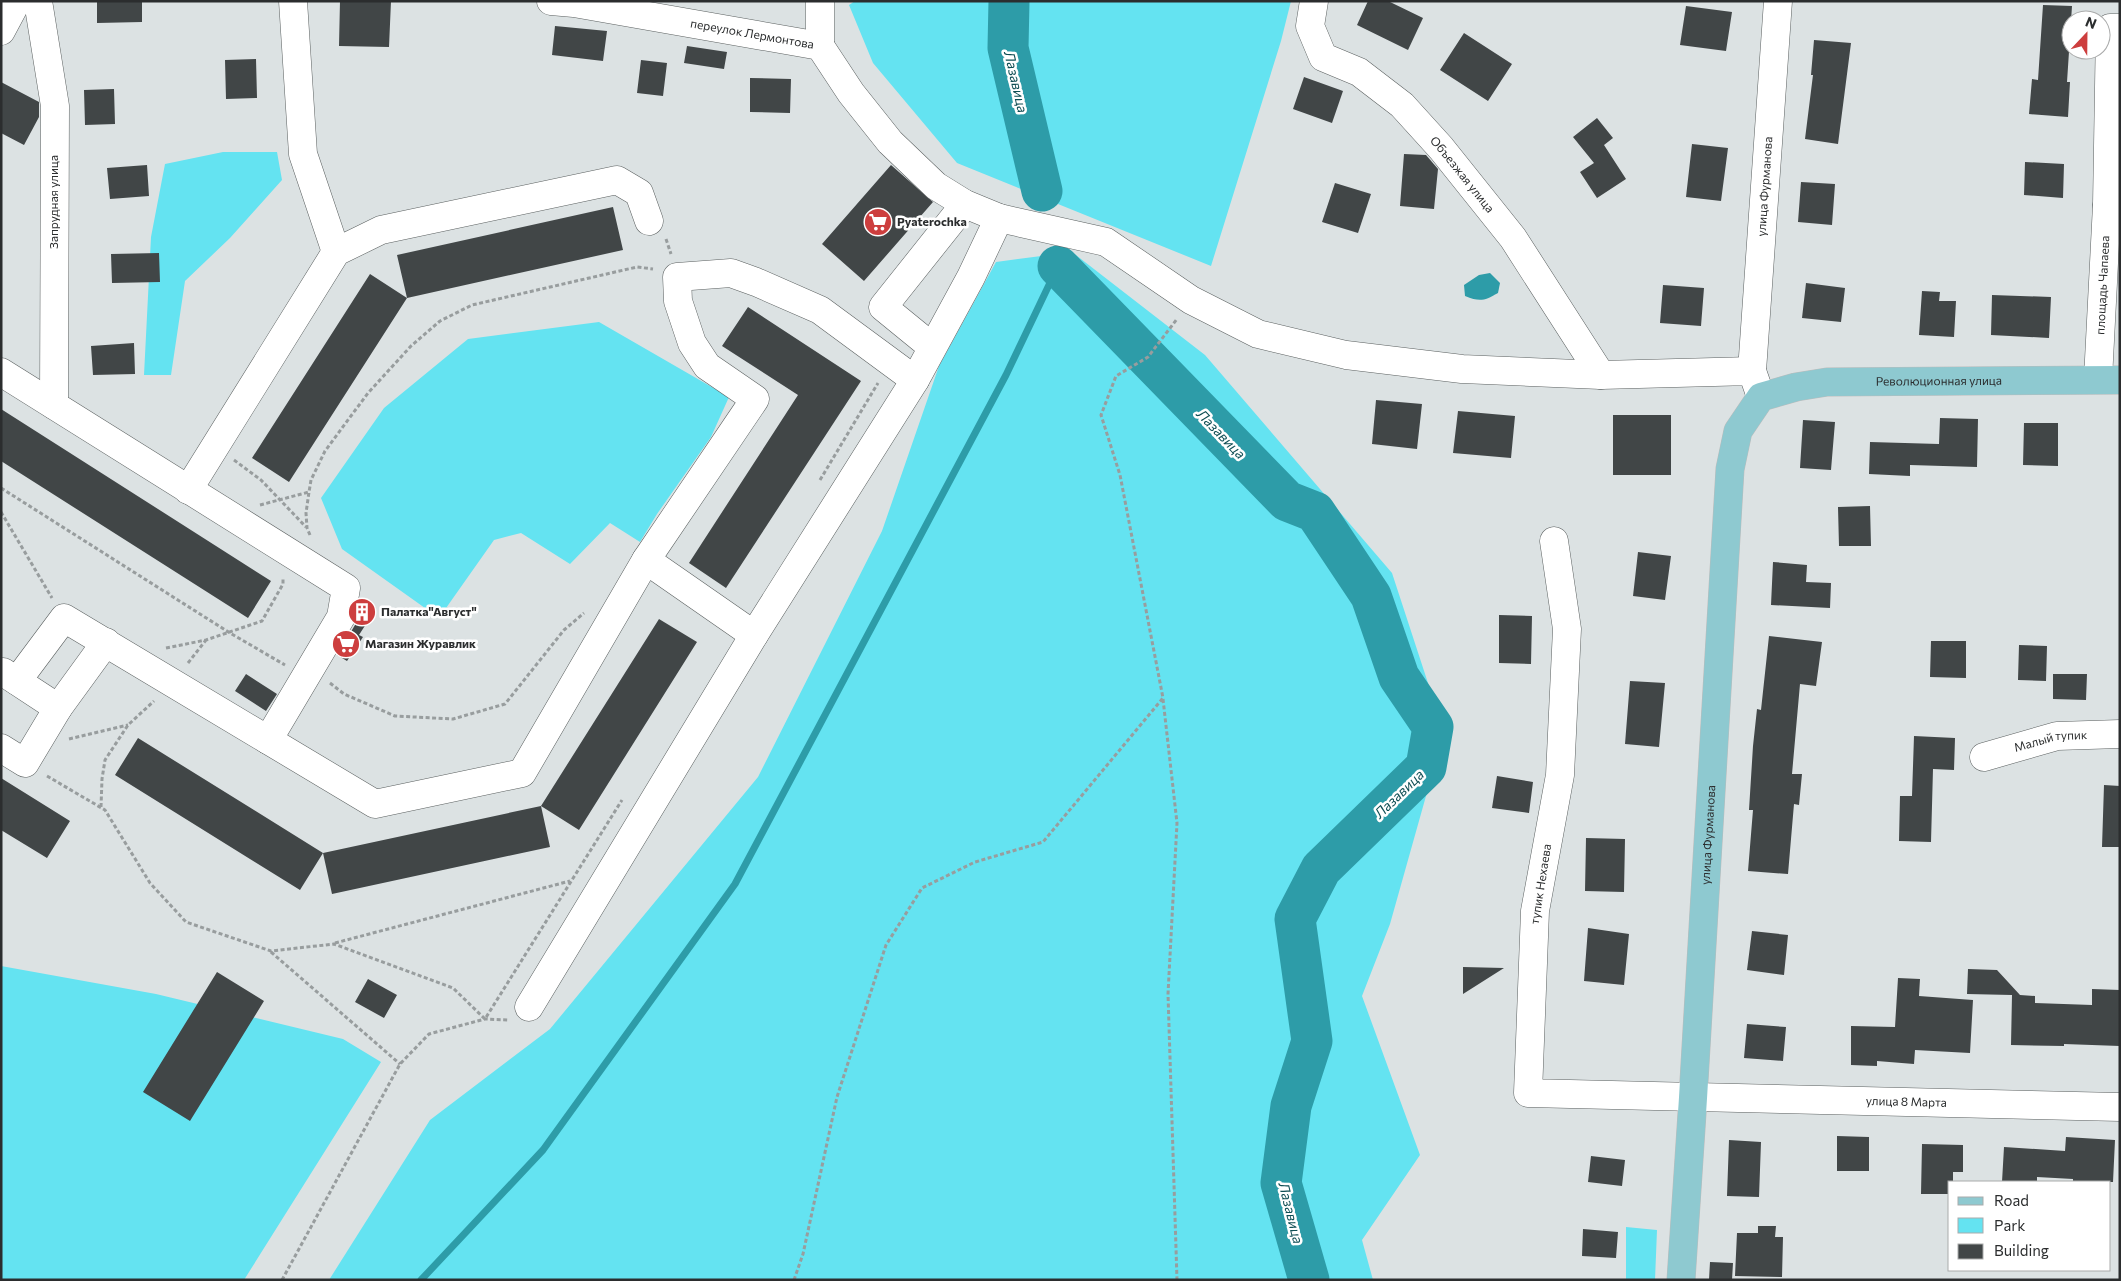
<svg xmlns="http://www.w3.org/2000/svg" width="2121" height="1281" font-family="Commissioner,sans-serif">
  <rect width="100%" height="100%" fill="#dce2e3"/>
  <!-- green -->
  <path fill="#64e3f1" d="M 855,1 L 1291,1 L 1281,41 L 1211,266 L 957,163 L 873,63 L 849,5 Z
    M 223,152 L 277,152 L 282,180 L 230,238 L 185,281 L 171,375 L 144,375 L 151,237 L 165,164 Z
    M 1072,252 L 1205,355 L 1392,573 L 1444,732 L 1390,924 L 1362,996 L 1420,1155 L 1362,1240 L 1373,1280 L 329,1280 L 430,1120 L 550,1029 L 758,777 L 882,531 L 939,366 L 996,262 Z
    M 599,322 L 729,397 L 711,437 L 657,514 L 640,542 L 610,523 L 570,564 L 521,533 L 494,540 L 439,618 L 342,549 L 321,498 L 384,408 L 468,339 Z
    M 1,966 L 156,994 L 343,1039 L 381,1062 L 244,1280 L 1,1280 Z
    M 1626,1227 L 1657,1230 L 1655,1280 L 1626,1280 Z"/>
  <!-- water -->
  <path fill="#2d9ca8" d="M 1490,273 L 1500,283 L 1498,293 C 1484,301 1480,302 1465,296 L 1464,285 L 1479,275 Z"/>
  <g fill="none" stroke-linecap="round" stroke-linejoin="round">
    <!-- stream -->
    <path stroke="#2d9ca8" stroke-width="7" d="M 421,1280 L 543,1150 L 735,884 L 1006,375 L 1058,266"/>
    <!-- river -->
    <path stroke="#2d9ca8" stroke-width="41" d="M 1009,1 L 1008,48 L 1042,191
      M 1058,266 L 1287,501 L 1315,512 L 1371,596 L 1399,677 L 1433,727 L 1426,767 L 1321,869 L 1295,919 L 1312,1041 L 1291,1106 L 1281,1183 L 1309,1280"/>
  </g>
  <!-- building -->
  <path fill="#414647" d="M 97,1 L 142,1 L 142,22 L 97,23 Z
    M 340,1 L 391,1 L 389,47 L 339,46 Z
    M 1368,1 L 1388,1 L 1423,18 L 1408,50 L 1357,25 Z
    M 2043,5 L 2072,6 L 2067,82 L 2070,82 L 2068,117 L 2029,114 L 2032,79 L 2038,80 Z
    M 1686,6 L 1732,12 L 1726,51 L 1680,45 Z
    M 555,26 L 607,31 L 603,61 L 552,55 Z
    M 1464,33 L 1512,64 L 1488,101 L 1440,70 Z
    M 1814,40 L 1851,43 L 1838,144 L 1805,139 L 1813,75 L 1811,75 Z
    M 687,46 L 727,52 L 724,69 L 684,63 Z
    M 256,59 L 257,98 L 226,99 L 225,60 Z
    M 641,60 L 667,63 L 663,96 L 637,93 Z
    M 1304,77 L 1343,91 L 1332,123 L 1293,109 Z
    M 750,78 L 791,79 L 790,113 L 750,112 Z
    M 1,82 L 39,102 L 39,117 L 24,145 L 1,133 Z
    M 114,89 L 115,124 L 85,125 L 84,90 Z
    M 1597,118 L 1613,138 L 1604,145 L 1626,179 L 1597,198 L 1580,172 L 1594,163 L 1573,137 Z
    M 1692,144 L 1728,148 L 1721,201 L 1686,197 Z
    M 1404,154 L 1426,155 L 1438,169 L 1434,209 L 1400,206 Z
    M 2025,162 L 2064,164 L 2063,198 L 2024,195 Z
    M 147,165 L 149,196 L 110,199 L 107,168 Z
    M 891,165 L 933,202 L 864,281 L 822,244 Z
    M 1801,182 L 1835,184 L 1832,225 L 1798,222 Z
    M 1335,183 L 1371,194 L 1358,233 L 1322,222 Z
    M 613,207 L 623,250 L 407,298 L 397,255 Z
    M 159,253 L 160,282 L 112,283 L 111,254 Z
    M 370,274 L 407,298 L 289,482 L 252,458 Z
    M 1806,283 L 1845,288 L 1841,322 L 1802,318 Z
    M 1663,285 L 1704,288 L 1701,326 L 1660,323 Z
    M 1922,291 L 1940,292 L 1939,301 L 1956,301 L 1954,337 L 1919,335 Z
    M 1992,295 L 2051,297 L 2049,338 L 1991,335 Z
    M 748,307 L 861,381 L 726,588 L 689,563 L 798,395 L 722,346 Z
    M 134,343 L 135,374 L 93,375 L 91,346 Z
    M 1376,400 L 1422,404 L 1417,449 L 1372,444 Z
    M 1,409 L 271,581 L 248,618 L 1,461 Z
    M 1458,411 L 1515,416 L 1511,458 L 1453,453 Z
    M 1613,415 L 1671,415 L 1671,475 L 1613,475 Z
    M 1940,418 L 1978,419 L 1977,467 L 1910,465 L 1910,476 L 1869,474 L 1870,442 L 1939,444 Z
    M 1803,420 L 1835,422 L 1831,470 L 1800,468 Z
    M 2024,423 L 2058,423 L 2058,466 L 2023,465 Z
    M 1870,506 L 1871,546 L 1839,546 L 1838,507 Z
    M 1638,552 L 1671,556 L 1665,600 L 1633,596 Z
    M 1773,562 L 1807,565 L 1806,582 L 1831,583 L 1830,608 L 1771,605 Z
    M 360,601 L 375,610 L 359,635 L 363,637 L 347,661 L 337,655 L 355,625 Z
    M 1499,615 L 1532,616 L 1531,664 L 1499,663 Z
    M 659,619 L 697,642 L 579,830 L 541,806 Z
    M 1769,636 L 1822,642 L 1816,686 L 1800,684 L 1792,774 L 1802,774 L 1799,805 L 1794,804 L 1788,874 L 1748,871 L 1753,810 L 1749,810 L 1753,746 L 1757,709 L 1761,710 Z
    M 1931,641 L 1966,641 L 1966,678 L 1930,677 Z
    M 2019,645 L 2047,646 L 2046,681 L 2018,680 Z
    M 246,674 L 277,694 L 266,711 L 235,691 Z
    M 2053,674 L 2087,674 L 2086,700 L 2053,699 Z
    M 1630,681 L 1665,683 L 1659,747 L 1625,744 Z
    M 1914,736 L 1955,738 L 1954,770 L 1933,769 L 1931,842 L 1899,841 L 1900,796 L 1912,796 Z
    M 138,738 L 323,853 L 300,890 L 115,775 Z
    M 1497,776 L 1533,782 L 1529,813 L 1492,808 Z
    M 1,778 L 70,821 L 47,858 L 1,830 Z
    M 2104,785 L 2120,786 L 2120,847 L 2102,847 Z
    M 541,806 L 550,847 L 332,894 L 323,853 Z
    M 1586,838 L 1625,839 L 1624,892 L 1585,891 Z
    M 1588,928 L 1629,934 L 1624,985 L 1584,981 Z
    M 1752,931 L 1788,935 L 1784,975 L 1747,970 Z
    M 1463,967 L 1504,968 L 1463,994 Z
    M 1968,969 L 1997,970 L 2020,995 L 2035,996 L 2035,1003 L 2092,1005 L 2092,989 L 2120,990 L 2120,1046 L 2064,1044 L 2064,1046 L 2011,1045 L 2012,995 L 1967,994 Z
    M 217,972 L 264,1001 L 190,1121 L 143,1092 Z
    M 1898,978 L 1920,979 L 1919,996 L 1973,1000 L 1970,1053 L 1915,1050 L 1914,1064 L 1877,1061 L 1877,1066 L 1851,1065 L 1851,1026 L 1895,1027 Z
    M 368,979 L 397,995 L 384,1018 L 355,1002 Z
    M 1747,1024 L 1786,1027 L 1783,1061 L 1744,1058 Z
    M 1837,1136 L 1869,1137 L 1869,1171 L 1837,1171 Z
    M 2066,1137 L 2115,1140 L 2113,1182 L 2073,1182 L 2073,1179 L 2037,1177 L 2037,1182 L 2002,1182 L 2004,1147 L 2065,1151 Z
    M 1729,1140 L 1761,1142 L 1759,1197 L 1727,1196 Z
    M 1922,1144 L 1963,1145 L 1963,1172 L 1953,1172 L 1953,1182 L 1950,1182 L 1950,1194 L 1921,1194 Z
    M 1591,1156 L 1625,1160 L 1622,1186 L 1588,1182 Z
    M 1758,1226 L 1776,1226 L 1775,1237 L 1783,1237 L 1782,1277 L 1735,1276 L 1737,1233 L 1758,1233 Z
    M 1583,1229 L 1618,1232 L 1616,1258 L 1582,1256 Z
    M 1710,1262 L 1733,1263 L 1732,1280 L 1709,1280 Z"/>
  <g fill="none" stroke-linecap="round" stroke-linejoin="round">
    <defs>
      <g id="minor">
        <path d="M 38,1 L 55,106 L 54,405"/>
        <path d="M 293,1 L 303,154 L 336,252"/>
        <path id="s1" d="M 551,1 L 574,3 L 820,46 L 851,93 L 890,142 L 936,186 L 965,204 L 999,218 L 1106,242 L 1191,300 L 1258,334 L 1346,355 L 1462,369 L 1601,375 L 1752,371 L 1761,397"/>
        <path d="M 820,1 L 820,46"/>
        <path id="s2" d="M 1314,1 L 1310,26 L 1323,57 L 1359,72 L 1402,105 L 1441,148 L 1513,238 L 1601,375"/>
        <path d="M 1,31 L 17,1"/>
        <path d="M 2107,205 L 2110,28 L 2120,28"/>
        <path d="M 932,347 L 883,307 L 965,204"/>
        <path id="s3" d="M 1752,371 L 1778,1"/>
        <path d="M 1,372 L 346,588 L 341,617 L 268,740 L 375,804 L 522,773 L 646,560 L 754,635"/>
        <path id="s4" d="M 2098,379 L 2107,205 L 2120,201"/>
        <path d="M 188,490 L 336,252 L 381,230 L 617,180 L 639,193 L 649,221"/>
        <path id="s5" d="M 1554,541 L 1567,629 L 1560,775 L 1535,911 L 1528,1093 L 2120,1107"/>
        <path d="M 646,560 L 755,399 L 707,366 L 692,343 L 678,301 L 677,277 L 731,273 L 756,282 L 820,310 L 915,380"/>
        <path d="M 3,672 L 58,708"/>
        <path d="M 17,681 L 64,618 L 268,740"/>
        <path d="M 1,748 L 25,763 L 58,708 L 106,642"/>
        <path id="s6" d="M 1984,757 L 2057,736 L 2120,734"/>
        <path d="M 529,1007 L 754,635 L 915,380 L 971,277 L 999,218"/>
      </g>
      <g id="major">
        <path id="s7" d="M 1681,1280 L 1693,1098 L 1730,469 L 1738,431 L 1761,397 L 1796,387 L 1827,382 L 2120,380"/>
      </g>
    </defs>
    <!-- minor casing -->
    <use href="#minor" stroke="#5b6060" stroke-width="29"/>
    <!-- major casing -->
    <use href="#major" stroke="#bbbcbc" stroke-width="29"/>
    <!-- path -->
    <path stroke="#989d9e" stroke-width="3" stroke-dasharray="4 2.5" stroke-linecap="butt" d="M 666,239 L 671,254
      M 234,460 L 261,480 L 306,527
      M 820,480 L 878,383
      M 1,488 L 230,633 L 285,665
      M 260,505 L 309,492
      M 1,512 L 52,598
      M 310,535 L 307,528 L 306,513 L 309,492 L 311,480 L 325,451 L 368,393 L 411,346 L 440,321 L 472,305 L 637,267 L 653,269
      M 166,648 L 206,640 L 262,621 L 283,584 L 283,578
      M 188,663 L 206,640
      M 330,683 L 344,694 L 395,716 L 453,719 L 505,704 L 564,630 L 584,613
      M 1163,699 L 1177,823 L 1168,994 L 1177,1280
      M 69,739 L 128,725
      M 47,776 L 105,810 L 150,883 L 186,922 L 271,951 L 334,944 L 453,988 L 485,1019 L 622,800
      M 101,807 L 102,779 L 105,760 L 128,725 L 154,701
      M 335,943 L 570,881
      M 271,952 L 400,1064
      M 282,1280 L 400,1064 L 429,1034 L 485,1019 L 509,1020
      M 794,1280 L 803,1254 L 837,1097 L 886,945 L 922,888 L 975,862 L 1043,842 L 1163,698 L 1120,475 L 1101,415 L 1116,376 L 1148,357 L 1177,319"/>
    <!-- minor -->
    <use href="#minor" stroke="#fff" stroke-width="28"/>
    <!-- major -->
    <use href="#major" stroke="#8ec9d0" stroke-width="28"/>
  </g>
  <!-- icons -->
  <defs>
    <symbol id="supermarket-disc" viewBox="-11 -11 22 22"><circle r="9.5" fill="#cd3e3e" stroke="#fff"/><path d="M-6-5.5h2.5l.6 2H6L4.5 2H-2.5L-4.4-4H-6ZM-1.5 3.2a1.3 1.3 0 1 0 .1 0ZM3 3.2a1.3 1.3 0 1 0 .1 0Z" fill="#fff"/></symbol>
    <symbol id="building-disc" viewBox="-11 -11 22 22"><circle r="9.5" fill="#cd3e3e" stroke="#fff"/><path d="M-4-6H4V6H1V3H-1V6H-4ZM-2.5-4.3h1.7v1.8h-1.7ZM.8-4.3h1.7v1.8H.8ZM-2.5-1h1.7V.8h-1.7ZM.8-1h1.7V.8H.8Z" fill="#fff"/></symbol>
  </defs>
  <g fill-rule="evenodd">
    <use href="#supermarket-disc" x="862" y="206" width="32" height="32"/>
    <use href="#building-disc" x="346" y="596" width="32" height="32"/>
    <use href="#supermarket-disc" x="330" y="628" width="32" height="32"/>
  </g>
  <g text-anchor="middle" stroke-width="5" stroke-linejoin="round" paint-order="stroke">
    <!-- street labels -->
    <g font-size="12" fill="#2b2d2e" stroke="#fff">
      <text dy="4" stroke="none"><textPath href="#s1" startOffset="204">переулок Лермонтова</textPath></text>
      <text dy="4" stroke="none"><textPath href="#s2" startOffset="244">Объезжая улица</textPath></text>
      <text dy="4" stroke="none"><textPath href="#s3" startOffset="185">улица Фурманова</textPath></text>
      <text transform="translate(54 202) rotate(-90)" y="4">Запрудная улица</text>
      <text dy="4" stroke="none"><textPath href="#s4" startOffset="94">площадь Чапаева</textPath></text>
      <text dy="4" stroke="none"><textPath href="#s7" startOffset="1072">Революционная улица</textPath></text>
      <text dy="4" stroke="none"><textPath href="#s6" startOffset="69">Малый тупик</textPath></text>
      <text dy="4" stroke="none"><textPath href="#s7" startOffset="446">улица Фурманова</textPath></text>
      <text transform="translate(1541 884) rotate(-81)" y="4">тупик Нехаева</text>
      <text dy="4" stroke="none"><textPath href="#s5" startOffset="934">улица 8 Марта</textPath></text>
    </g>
    <!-- poi labels -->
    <g font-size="12" font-weight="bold" fill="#2b2d2e" stroke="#fff" text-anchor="start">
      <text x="897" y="226">Pyaterochka</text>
      <text x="381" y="616">Палатка"Август"</text>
      <text x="365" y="648">Магазин Журавлик</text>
    </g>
    <!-- water labels -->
    <g font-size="14" font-style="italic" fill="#0f4e54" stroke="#fff">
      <text transform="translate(1016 82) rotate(77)" y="5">Лазавица</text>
      <text transform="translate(1221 434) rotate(46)" y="5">Лазавица</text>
      <text transform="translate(1399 794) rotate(-44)" y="5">Лазавица</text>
      <text transform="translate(1291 1213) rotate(76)" y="5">Лазавица</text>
    </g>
  </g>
  <!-- border -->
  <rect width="2121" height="1281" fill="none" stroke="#2b2d2e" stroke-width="5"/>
  <!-- legend -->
  <rect x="1948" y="1181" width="162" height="90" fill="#ffffff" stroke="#aaabab"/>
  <rect x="1958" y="1197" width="25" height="8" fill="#8ec9d0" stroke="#aaabab"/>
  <text x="1994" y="1206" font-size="15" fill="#2b2d2e">Road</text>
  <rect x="1958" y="1218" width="25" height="15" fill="#64e3f1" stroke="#aaabab"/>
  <text x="1994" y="1231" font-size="15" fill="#2b2d2e">Park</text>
  <rect x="1958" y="1244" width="25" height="15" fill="#414647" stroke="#aaabab"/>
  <text x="1994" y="1256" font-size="15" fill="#2b2d2e">Building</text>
  <!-- north arrow -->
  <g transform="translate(2086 35) rotate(22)"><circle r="24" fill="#ffffff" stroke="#aaabab"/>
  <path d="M0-4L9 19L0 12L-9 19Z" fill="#cd3e3e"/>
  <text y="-8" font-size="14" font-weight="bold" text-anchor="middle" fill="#2b2d2e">N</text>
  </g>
</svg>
